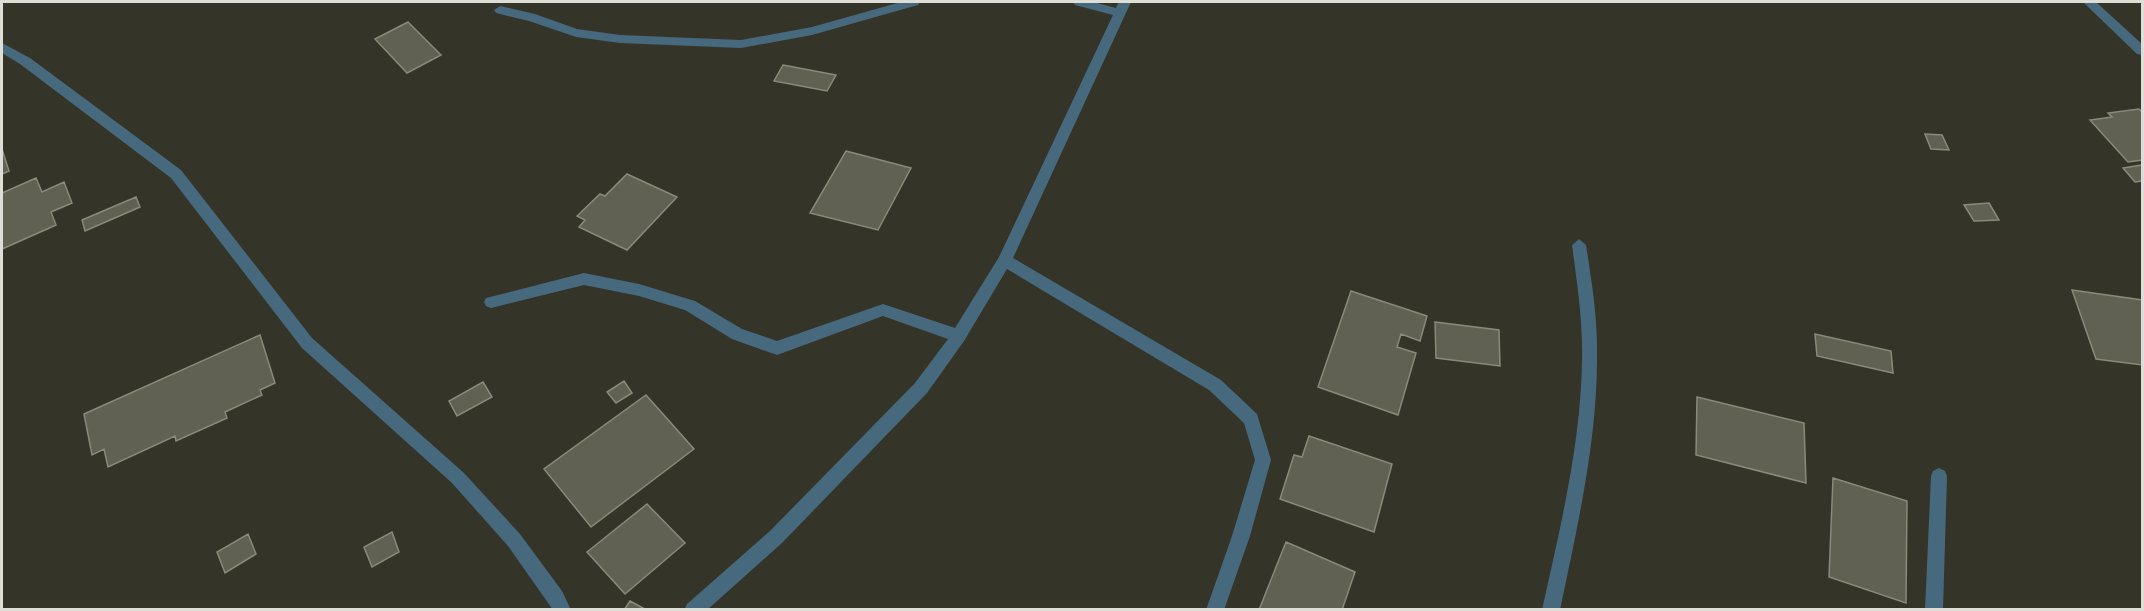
<svg xmlns="http://www.w3.org/2000/svg" width="2144" height="611" font-family="Jost,sans-serif">
  <rect width="100%" height="100%" fill="#353428"/>
  <!-- building -->
  <path fill="#616153" stroke="#8a897b" stroke-width="1.5" d="M 408,22 L 441,55 L 407,73 L 375,39 Z
    M 783,65 L 836,75 L 827,91 L 774,81 Z
    M 2139,109 L 2142,112 L 2142,160 L 2128,162 L 2090,120 L 2112,117 L 2108,113 Z
    M 1925,134 L 1942,135 L 1949,150 L 1931,149 Z
    M 2,149 L 9,171 L 2,174 Z
    M 846,151 L 911,168 L 878,230 L 810,213 Z
    M 2142,165 L 2142,181 L 2135,182 L 2123,168 Z
    M 627,174 L 677,197 L 627,250 L 579,227 L 585,220 L 577,216 L 600,194 L 605,196 Z
    M 36,178 L 42,192 L 64,182 L 72,203 L 51,212 L 56,225 L 2,249 L 2,193 Z
    M 136,197 L 140,207 L 85,231 L 82,220 Z
    M 1989,203 L 1999,220 L 1974,221 L 1964,205 Z
    M 2072,290 L 2142,300 L 2142,365 L 2096,359 Z
    M 1351,291 L 1427,316 L 1420,341 L 1401,334 L 1397,347 L 1416,353 L 1398,415 L 1318,387 Z
    M 1435,322 L 1499,330 L 1500,366 L 1436,358 Z
    M 1815,334 L 1891,351 L 1893,373 L 1817,356 Z
    M 260,335 L 275,383 L 260,390 L 262,395 L 225,412 L 227,418 L 176,441 L 175,436 L 108,467 L 104,449 L 92,455 L 84,414 Z
    M 624,381 L 632,393 L 616,403 L 607,392 Z
    M 483,382 L 492,397 L 457,416 L 449,401 Z
    M 646,395 L 694,449 L 591,527 L 544,469 Z
    M 1697,397 L 1804,423 L 1806,483 L 1696,455 Z
    M 1309,436 L 1392,464 L 1374,532 L 1280,499 L 1294,455 L 1302,457 Z
    M 1833,478 L 1907,501 L 1906,603 L 1829,577 Z
    M 647,504 L 685,543 L 625,594 L 587,552 Z
    M 392,532 L 399,552 L 372,567 L 364,547 Z
    M 248,534 L 256,554 L 225,573 L 217,552 Z
    M 1286,542 L 1355,572 L 1342,610 L 1259,610 Z
    M 630,601 L 643,608 L 624,610 Z"/>
  <g fill="none" stroke-linecap="round" stroke-linejoin="round">
    <!-- minor -->
    <path fill="#46697d" fill-rule="evenodd" d="M 901,2 L 920,2 L 918,5 L 812,35 L 741,48 L 620,43 L 576,37 L 529,21 L 496,13 L 494,10 L 500,6 L 535,14 L 577,29 L 620,35 L 741,40 L 812,27 Z
      M 1073,2 L 1093,2 L 1116,8 L 1119,2 L 1131,2 L 1013,258 L 1221,380 L 1257,414 L 1271,460 L 1250,536 L 1224,610 L 1206,610 L 1232,536 L 1255,460 L 1244,423 L 1209,390 L 1007,269 L 964,341 L 927,393 L 782,543 L 707,610 L 684,610 L 687,604 L 770,531 L 915,383 L 948,339 L 883,316 L 777,355 L 732,339 L 685,310 L 639,296 L 584,285 L 491,308 L 486,306 L 484,302 L 486,298 L 584,273 L 639,284 L 695,301 L 742,329 L 777,341 L 883,304 L 955,328 L 999,257 L 1113,15 L 1075,5 Z
      M 2083,2 L 2096,2 L 2142,44 L 2142,55 L 2137,54 Z
      M 2,43 L 30,58 L 181,170 L 312,338 L 464,473 L 520,534 L 562,591 L 571,610 L 553,610 L 508,546 L 452,483 L 302,348 L 171,178 L 20,64 L 2,53 Z
      M 1579,239 L 1586,245 C 1592,283 1598,321 1597,359 C 1597,443 1577,528 1560,610 L 1542,610 C 1560,528 1581,444 1582,360 C 1583,321 1577,283 1572,245 Z
      M 1939,468 L 1945,471 L 1947,476 L 1943,610 L 1925,610 L 1931,476 L 1933,471 Z"/>
  </g>
  <!-- border -->
  <rect width="2144" height="611" fill="none" stroke="#deddd6" stroke-width="6"/>
</svg>
